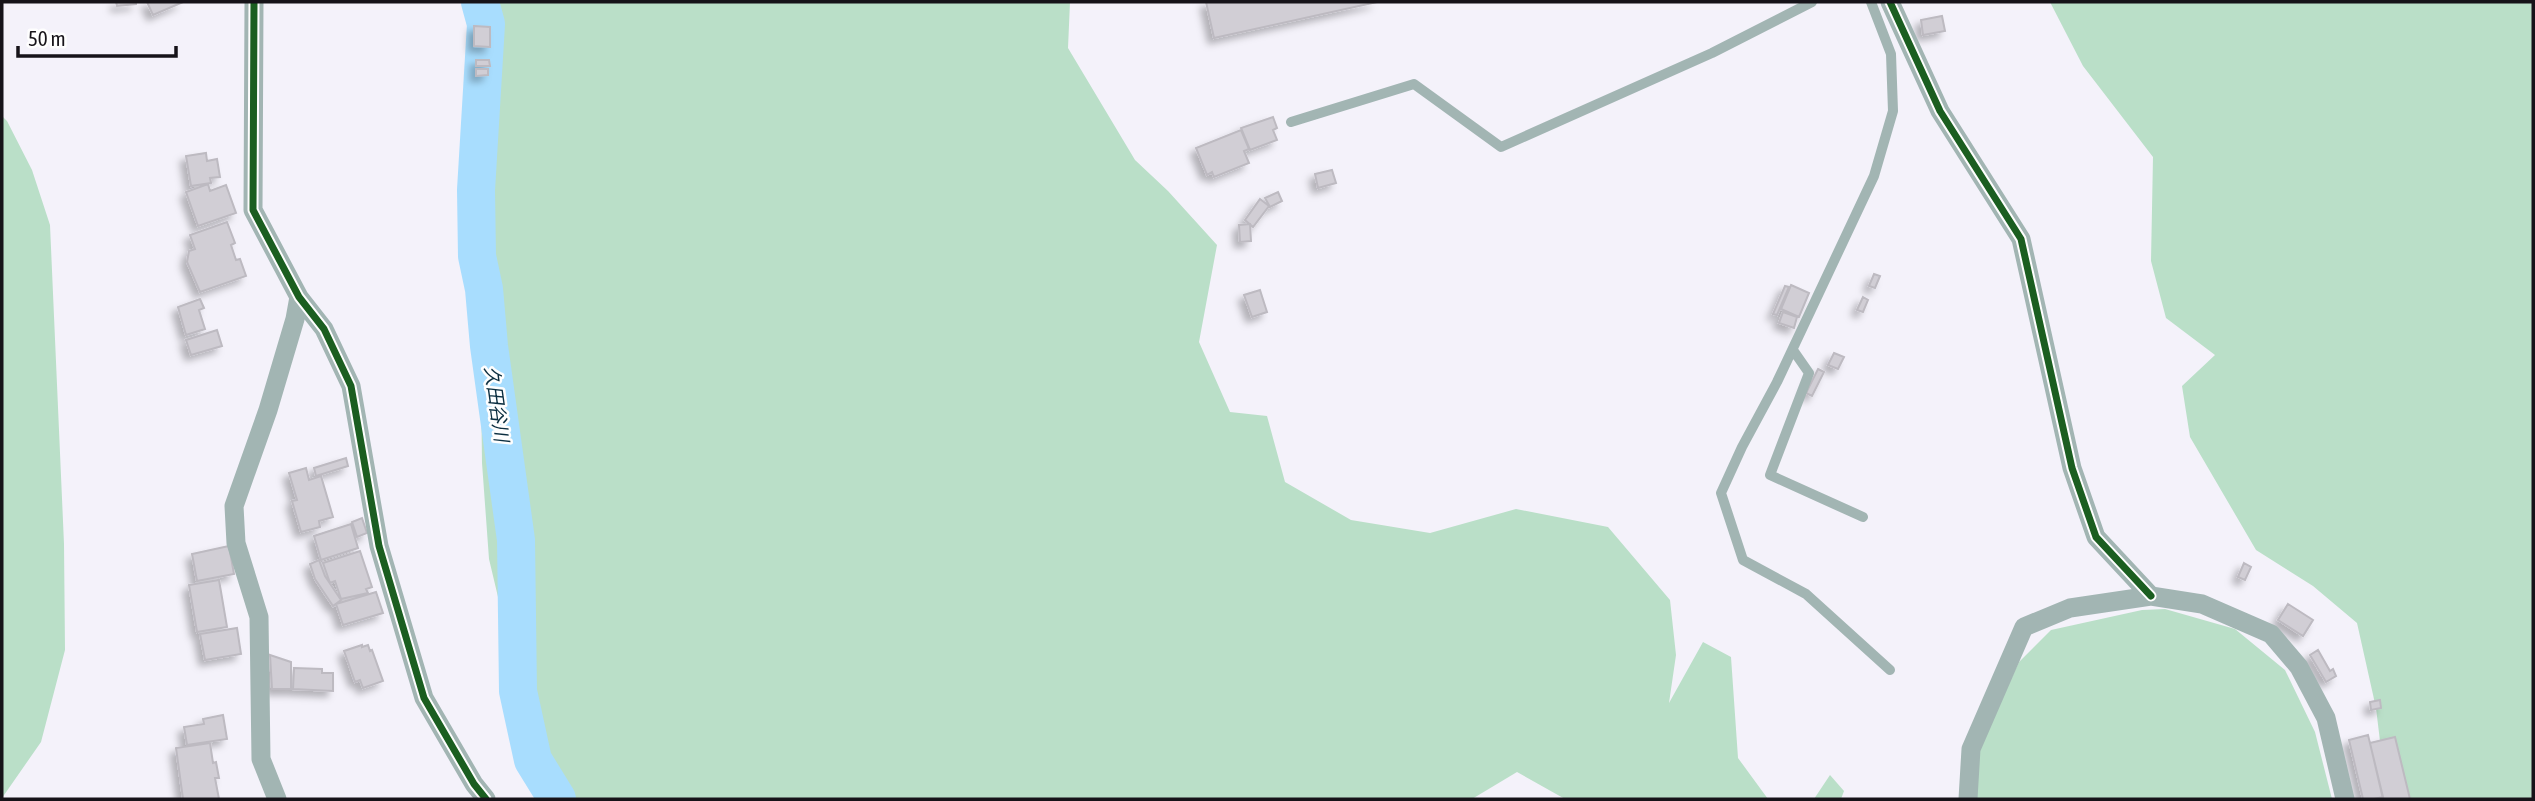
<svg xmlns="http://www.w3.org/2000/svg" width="2535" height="801" font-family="'Asap Condensed','Noto Sans JP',sans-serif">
  <defs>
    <filter id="shadow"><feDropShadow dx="-5.5" dy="5.5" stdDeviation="3.5" flood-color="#0004"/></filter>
  </defs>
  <rect width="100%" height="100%" fill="#f4f2fa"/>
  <!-- forest -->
  <path fill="#badfc8" d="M 500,2 L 1070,2 L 1068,48 L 1135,160 L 1168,191 L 1217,245 L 1199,342 L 1230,412 L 1267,416 L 1285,482 L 1351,520 L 1430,533 L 1516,509 L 1608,527 L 1670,600 L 1676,655 L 1669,703 L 1703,642 L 1731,657 L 1738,758 L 1768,799 L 1565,799 L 1517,772 L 1472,799 L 557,799 L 512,656 L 489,559 L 482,463 L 480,301 Z
    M 2050,2 L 2533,2 L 2533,799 L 2387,799 L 2376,708 L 2357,623 L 2313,586 L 2256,550 L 2190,437 L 2182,386 L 2215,355 L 2166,318 L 2151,261 L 2153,157 L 2083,66 Z
    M 2,116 L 7,121 L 32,170 L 50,225 L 64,544 L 65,650 L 41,742 L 2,798 Z
    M 2165,609 L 2235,629 L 2285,670 L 2315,732 L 2332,799 L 1970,799 L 1981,743 L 2019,662 L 2051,630 L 2142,610 Z
    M 1830,775 L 1844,791 L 1841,799 L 1814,799 Z"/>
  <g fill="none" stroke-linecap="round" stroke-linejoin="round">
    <!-- river -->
    <path stroke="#a8ddfe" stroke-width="38" d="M 480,2 L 486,24 L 476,190 L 477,256 L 484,289 L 489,346 L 516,540 L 518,691 L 533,760 L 557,799"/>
  </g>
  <!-- building -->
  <path fill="#d1ced5" stroke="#bdbac1" stroke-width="2" filter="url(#shadow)" d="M 116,2 L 136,2 L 136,4 L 117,6 Z
    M 147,2 L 183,2 L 153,15 Z
    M 1206,2 L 1377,2 L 1214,38 Z
    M 1942,16 L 1945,31 L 1923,35 L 1921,20 Z
    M 474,26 L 490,27 L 490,47 L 474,46 Z
    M 476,60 L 489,60 L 490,66 L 476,66 Z
    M 476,69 L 488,69 L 488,75 L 476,76 Z
    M 1273,117 L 1277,128 L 1273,130 L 1277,140 L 1250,150 L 1241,128 Z
    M 1241,130 L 1249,149 L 1244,151 L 1249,163 L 1214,177 L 1212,172 L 1207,175 L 1196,148 Z
    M 206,153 L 207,161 L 217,159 L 220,177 L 210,178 L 211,183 L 191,186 L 186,156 Z
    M 1332,170 L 1336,183 L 1318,188 L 1315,174 Z
    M 208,184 L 210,191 L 226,185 L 236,213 L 198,226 L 186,192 Z
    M 1278,192 L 1282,201 L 1270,207 L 1265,198 Z
    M 1260,199 L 1269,206 L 1253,227 L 1245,220 Z
    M 227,222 L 235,243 L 231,245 L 236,260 L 240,259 L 246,276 L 200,292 L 187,262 L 189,251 L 195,249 L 190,235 Z
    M 1250,224 L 1251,241 L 1240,242 L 1239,225 Z
    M 1874,274 L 1880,276 L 1875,288 L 1869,286 Z
    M 1791,285 L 1809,293 L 1799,317 L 1781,309 Z
    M 1785,286 L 1789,287 L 1777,315 L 1773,314 Z
    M 1260,290 L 1267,312 L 1252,317 L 1244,295 Z
    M 1863,297 L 1868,300 L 1863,312 L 1857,310 Z
    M 200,299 L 204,308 L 199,310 L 205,329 L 186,335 L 178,307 Z
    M 1783,312 L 1797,317 L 1794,328 L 1779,323 Z
    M 217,330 L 222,346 L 191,355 L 186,340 Z
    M 1834,353 L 1844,357 L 1838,369 L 1828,365 Z
    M 1818,369 L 1824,372 L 1812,396 L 1806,393 Z
    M 346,458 L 348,466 L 316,476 L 314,468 Z
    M 306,468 L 309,480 L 321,476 L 333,517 L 319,521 L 320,527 L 301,532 L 292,501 L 297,500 L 289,473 Z
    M 362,518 L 367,533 L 357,537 L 352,522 Z
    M 351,524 L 358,548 L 321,560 L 314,536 Z
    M 229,546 L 234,574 L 197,581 L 192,554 Z
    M 360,551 L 372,587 L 366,589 L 368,593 L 341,599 L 335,581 L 330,583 L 323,563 Z
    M 319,560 L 325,576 L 341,600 L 333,606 L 315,579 L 310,564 Z
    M 2244,563 L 2251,567 L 2245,580 L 2238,577 Z
    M 219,580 L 227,627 L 197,632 L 189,585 Z
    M 376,592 L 383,613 L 343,625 L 336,604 Z
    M 2288,604 L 2313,620 L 2303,636 L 2278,620 Z
    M 237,628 L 241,654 L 205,660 L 200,634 Z
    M 362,645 L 362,647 L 368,645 L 370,651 L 372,650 L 383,681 L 363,688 L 360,680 L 355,682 L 344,651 Z
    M 2318,650 L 2330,671 L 2333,669 L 2336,676 L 2326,682 L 2310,655 Z
    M 270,655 L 291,662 L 291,689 L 272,689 Z
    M 294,668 L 322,669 L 322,673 L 333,673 L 333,691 L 293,689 Z
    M 2380,700 L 2381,708 L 2371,710 L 2370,702 Z
    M 223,715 L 227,739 L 187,745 L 184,727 L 204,724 L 203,719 Z
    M 2368,735 L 2383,797 L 2374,799 L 2363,799 L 2349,740 Z
    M 2395,737 L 2410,799 L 2383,799 L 2370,743 Z
    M 210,743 L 213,763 L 216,762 L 219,778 L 215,778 L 219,799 L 183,799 L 176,748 Z"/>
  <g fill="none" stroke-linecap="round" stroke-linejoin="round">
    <!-- lane -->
    <path stroke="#a2b5b3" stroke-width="10" d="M 1871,2 L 1891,54 L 1893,111 L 1874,176 L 1777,382 L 1742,447 L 1721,493 L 1743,560 L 1806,594 L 1890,670
      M 1291,122 L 1414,84 L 1501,147 L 1712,53 L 1812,2
      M 1793,350 L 1809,373 L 1770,475 L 1863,517"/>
    <!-- street -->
    <path stroke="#a2b5b3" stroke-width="19" d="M 254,2 L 253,210 L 299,297 L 324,329 L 351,386 L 379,546 L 424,698 L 474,784 L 486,799
      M 1890,2 L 1940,111 L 2021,239 L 2072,468 L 2096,537 L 2151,596
      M 277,799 L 261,759 L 259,617 L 236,543 L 234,506 L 268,410 L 295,319 L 299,297
      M 1968,799 L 1971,749 L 2024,627 L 2070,608 L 2151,596 L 2202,604 L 2271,634 L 2299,667 L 2326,718 L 2345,799"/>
    <defs>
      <path id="cycleway" d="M 254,2 L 253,210 L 299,297 L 324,329 L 351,386 L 379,546 L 424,698 L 474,784 L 486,799
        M 1890,2 L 1940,111 L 2021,239 L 2072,468 L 2096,537 L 2151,596"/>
    </defs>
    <!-- cycleway casing -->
    <use href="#cycleway" stroke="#fefefe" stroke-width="11"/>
    <!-- cycleway -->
    <use href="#cycleway" stroke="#1b5e20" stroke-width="7"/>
  </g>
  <g text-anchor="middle" stroke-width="5" stroke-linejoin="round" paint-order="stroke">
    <!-- water labels -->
    <g font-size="19" font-style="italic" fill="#0b2e40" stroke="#fefefe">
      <text transform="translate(497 404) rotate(82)" y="7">久田谷川</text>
    </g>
  </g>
  <!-- border -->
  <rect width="2535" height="801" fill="none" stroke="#161319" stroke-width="7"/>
  <!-- scale -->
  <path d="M18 46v10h158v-10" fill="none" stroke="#161319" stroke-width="3.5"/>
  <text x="28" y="46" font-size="21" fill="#161319" stroke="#fefefe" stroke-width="5" paint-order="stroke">50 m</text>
</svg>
